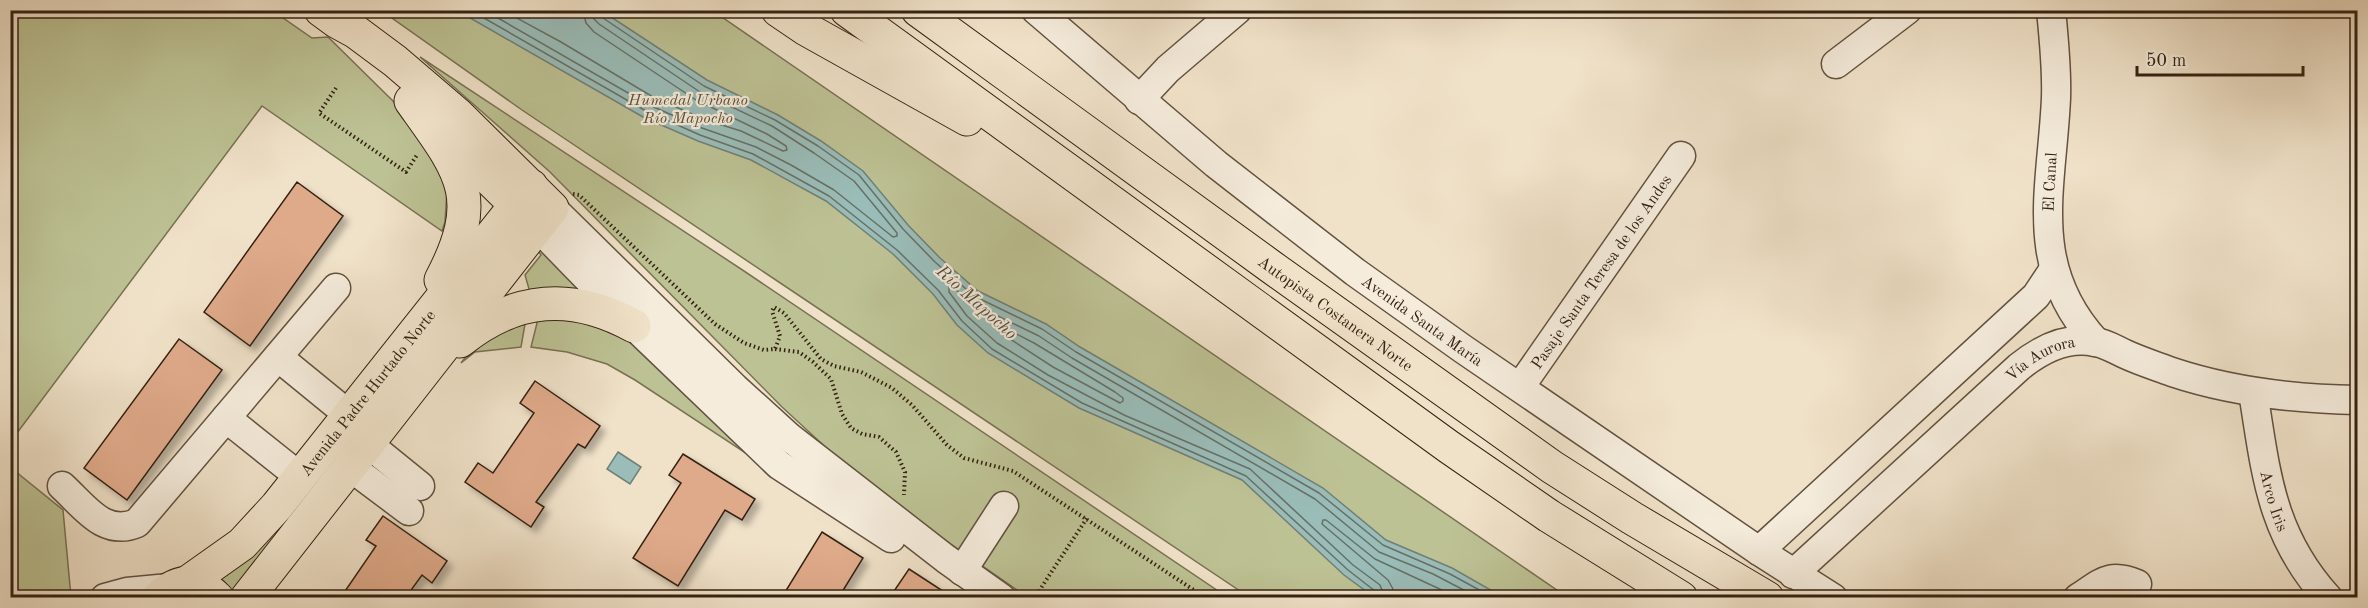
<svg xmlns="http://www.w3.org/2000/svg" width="2368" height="608" font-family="'Old Standard TT',serif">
  <defs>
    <filter id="shadow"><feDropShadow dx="5.5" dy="5.5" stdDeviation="3" flood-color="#0004"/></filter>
  </defs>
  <rect width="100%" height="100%" fill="#f0e2c9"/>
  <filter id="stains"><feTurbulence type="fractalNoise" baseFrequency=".00333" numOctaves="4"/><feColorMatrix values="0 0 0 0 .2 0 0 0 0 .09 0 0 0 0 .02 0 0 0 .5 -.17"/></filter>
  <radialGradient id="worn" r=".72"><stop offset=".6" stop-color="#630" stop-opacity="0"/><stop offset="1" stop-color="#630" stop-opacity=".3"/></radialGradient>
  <!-- green -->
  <path fill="#bdc294" stroke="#787253" stroke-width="1.5" d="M 11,11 L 273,11 L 312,38 L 328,37 L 393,101 L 435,160 L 447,190 L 445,222 L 442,231 L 262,106 L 11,441 Z
    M 382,11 L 713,11 L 1567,597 L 1249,597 L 522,110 Z
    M 420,57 L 744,271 L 1227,597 L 1027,597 L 871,489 L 782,407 L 550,172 Z
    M 543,243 L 598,292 L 531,296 L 525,275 L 541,255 L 537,250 Z
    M 534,313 L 618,322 L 788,481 L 635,380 L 607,364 L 567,352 L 531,347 L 537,323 Z
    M 525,324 L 521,347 L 475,352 L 461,363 C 481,335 493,331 525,324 Z
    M 426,340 L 231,595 L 218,579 Z
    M 10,467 L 63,510 L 71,597 L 11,597 Z"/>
  <!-- water -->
  <path fill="#9abdb9" stroke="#717f76" stroke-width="1.5" d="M 458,11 L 602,11 L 707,80 L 778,115 L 821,141 L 863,171 L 908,225 L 940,258 L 978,291 L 1046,324 L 1080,347 L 1323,488 L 1386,540 L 1452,568 L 1503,597 L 1374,597 L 1344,575 L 1242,480 L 1079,408 L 988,353 L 957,325 L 933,294 L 893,254 L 826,201 L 751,160 L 698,141 L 643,117 Z
    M 618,452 L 641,467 L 630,484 L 607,469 Z"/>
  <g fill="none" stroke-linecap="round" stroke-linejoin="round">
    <!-- shore -->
    <path stroke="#677066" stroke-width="1.5" d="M 470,10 L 646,111 L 700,135 L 753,154 L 829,196 L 897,250 L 938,290 L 962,321 L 992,349 L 1082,403 L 1246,476 L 1348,570 L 1375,591 L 1377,598
      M 484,10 L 649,105 L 702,128 L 756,147 L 791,165 L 834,190 L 893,237 L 897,236 L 897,233 L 854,181 L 814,153 L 772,126 L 700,92 L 599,24 L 594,19 L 592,10
      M 502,10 L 561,42 L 653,97 L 706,120 L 741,131 L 783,151 L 787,150 L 786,146 L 767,134 L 696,100 L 594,32 L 586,23 L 583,10
      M 600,10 L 603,18 L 704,86 L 775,120 L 818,146 L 859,175 L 903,229 L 935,262 L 974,296 L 1042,329 L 1076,352 L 1319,493 L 1383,545 L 1450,574 L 1494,598
      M 1001,326 L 1034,343 L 1115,392 L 1123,398 L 1123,401 L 1120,403 L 1053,367 L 998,331 L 997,327 Z
      M 1385,598 L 1380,585 L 1353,565 L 1250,469 L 1124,415 L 1048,375 L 997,343 L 967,316 L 949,292 L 949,288 L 953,287 L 971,303 L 1039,336 L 1072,358 L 1315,499 L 1379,552 L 1433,574 L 1479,598
      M 1394,598 L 1393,589 L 1388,580 L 1322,524 L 1323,520 L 1326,520 L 1375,559 L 1459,598"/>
  </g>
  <!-- building -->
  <path fill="#dfaa8a" stroke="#342212" stroke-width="1.5" filter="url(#shadow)" d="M 297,182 L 343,216 L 250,346 L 204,312 Z
    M 179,339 L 222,370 L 127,500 L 84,468 Z
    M 535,381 L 600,426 L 585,448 L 578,444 L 536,502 L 544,507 L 531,527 L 465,482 L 478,463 L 493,473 L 534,413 L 520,403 Z
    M 683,454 L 755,499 L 742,520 L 725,510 L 678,586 L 633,558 L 681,483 L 669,475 Z
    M 383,516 L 447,561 L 432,583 L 422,575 L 406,597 L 341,597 L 376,546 L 366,540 Z
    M 822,532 L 863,558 L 839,597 L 782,597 Z
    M 909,569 L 952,597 L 890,597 Z"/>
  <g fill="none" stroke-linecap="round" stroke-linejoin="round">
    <defs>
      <g id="minor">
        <path id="s1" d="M 1036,10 L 1216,164 L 1355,272 L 1463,349 L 1759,551 L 1833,598"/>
        <path d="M 2051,10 C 2054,40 2057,68 2056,98 C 2052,189 2026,266 2096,342"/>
        <path d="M 1836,64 L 1907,10"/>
        <path d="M 1139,100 L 1168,69 L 1237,10"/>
        <path d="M 552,208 L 735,388 L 789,437 L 946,559 L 1001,598"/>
        <path d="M 523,212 L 634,326 L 779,465 L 891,538"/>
        <path d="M 278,357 L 349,415"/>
        <path id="s2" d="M 1520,387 L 1681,156"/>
        <path id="s3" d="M 2253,392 C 2266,472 2270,534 2328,598"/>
        <path d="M 226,418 L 300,477"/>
        <path d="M 367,443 L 420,486"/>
        <path d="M 349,466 L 409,511"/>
        <path d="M 62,486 C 85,507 104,537 137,523 L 336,288"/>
        <path d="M 1759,551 L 2036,296 L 2054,269"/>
        <path d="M 962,571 L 1004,506"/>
        <path id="s4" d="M 1793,574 L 2019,367 C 2040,350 2067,336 2095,342 C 2105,343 2116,350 2125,354 C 2140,361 2156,366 2172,372 C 2232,392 2294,399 2358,400"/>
        <path d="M 105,598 L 127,592 L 169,588"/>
        <path d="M 2078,598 C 2102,583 2109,572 2137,584"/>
      </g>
      <g id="major">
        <path d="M 411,101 C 461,171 485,196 441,280"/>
        <path d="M 449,139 L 516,205"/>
        <path d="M 460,341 C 516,296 572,292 634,326"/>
        <path id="s5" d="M 187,583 L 242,544 L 277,506 L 531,186"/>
        <path d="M 158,598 C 179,579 196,577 217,598"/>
        <path d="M 247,598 L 552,208 L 457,114 L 395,61 L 356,32 L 336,21 L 321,10"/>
      </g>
      <g id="highway">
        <path d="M 778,10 L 806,29 L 967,119"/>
        <path d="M 847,10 L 1449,447 L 1549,516 L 1681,598"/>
        <path id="s6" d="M 918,10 L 1270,266 L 1552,467 L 1632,518 L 1767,598"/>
      </g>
    </defs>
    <!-- minor casing -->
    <use href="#minor" stroke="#635240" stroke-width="31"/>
    <!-- major casing -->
    <use href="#major" stroke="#342212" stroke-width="35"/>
    <!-- highway casing -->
    <use href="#highway" stroke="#342212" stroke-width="35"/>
    <!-- path -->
    <path stroke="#342212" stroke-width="4" stroke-dasharray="1.5 3" stroke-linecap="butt" d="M 336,88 L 319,113 L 406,172 L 417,155
      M 573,194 L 579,195 L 715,324 L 744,343 L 764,350 L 775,349 L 780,336 L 772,311 L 774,307 L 784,313 L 821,359 L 834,366 L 861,372 L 892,388 L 912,405 L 947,445 L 964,458 L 1013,471 L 1206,598
      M 775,349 L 799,352 L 813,362 L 831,379 L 842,414 L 851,428 L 862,434 L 879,437 L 896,452 L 905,472 L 904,495
      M 1039,591 L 1087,518"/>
    <!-- minor -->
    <use href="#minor" stroke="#f5ecdc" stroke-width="28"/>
    <!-- major -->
    <use href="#major" stroke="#f0e2c9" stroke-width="33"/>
    <!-- highway -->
    <use href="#highway" stroke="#f0e2c9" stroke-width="33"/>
  </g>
  <g text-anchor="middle" stroke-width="4.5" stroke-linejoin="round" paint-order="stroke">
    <!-- park labels -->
    <g font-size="16" font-style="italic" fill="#5d5239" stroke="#f5ecdc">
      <text x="688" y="105">Humedal Urbano<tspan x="688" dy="18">Río Mapocho</tspan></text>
    </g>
    <!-- street labels -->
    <g font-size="16" fill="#342212" stroke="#f5ecdc">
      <text transform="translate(2049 182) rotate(-87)" y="6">El Canal</text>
      <text dy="6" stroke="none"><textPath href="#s2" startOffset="141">Pasaje Santa Teresa de los Andes</textPath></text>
      <text dy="6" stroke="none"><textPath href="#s6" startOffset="516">Autopista Costanera Norte</textPath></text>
      <text dy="6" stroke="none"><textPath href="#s1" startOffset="496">Avenida Santa María</textPath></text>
      <text dy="6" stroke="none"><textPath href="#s4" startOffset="330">Vía Aurora</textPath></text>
      <text dy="6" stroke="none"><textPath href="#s5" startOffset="264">Avenida Padre Hurtado Norte</textPath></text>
      <text dy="6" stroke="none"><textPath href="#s3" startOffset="111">Arco Iris</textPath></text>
    </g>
    <!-- water labels -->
    <g font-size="18" font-style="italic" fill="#535044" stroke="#f5ecdc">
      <text transform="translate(977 302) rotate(42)" y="6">Río Mapocho</text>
    </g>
  </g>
  <!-- margin -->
  <rect width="2368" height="608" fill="none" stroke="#f0e2c9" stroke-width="36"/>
  <rect x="12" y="12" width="2344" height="584" fill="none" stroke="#342212" stroke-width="3"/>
  <rect x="18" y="18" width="2332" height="572" fill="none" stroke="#342212" stroke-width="1.5"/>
  <!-- scale -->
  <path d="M2137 66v9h166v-9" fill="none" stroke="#342212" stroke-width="3"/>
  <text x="2146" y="66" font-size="18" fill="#342212" stroke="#f5ecdc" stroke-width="4.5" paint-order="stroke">50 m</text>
  <rect width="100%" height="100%" filter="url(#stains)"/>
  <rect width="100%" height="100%" fill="url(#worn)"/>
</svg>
